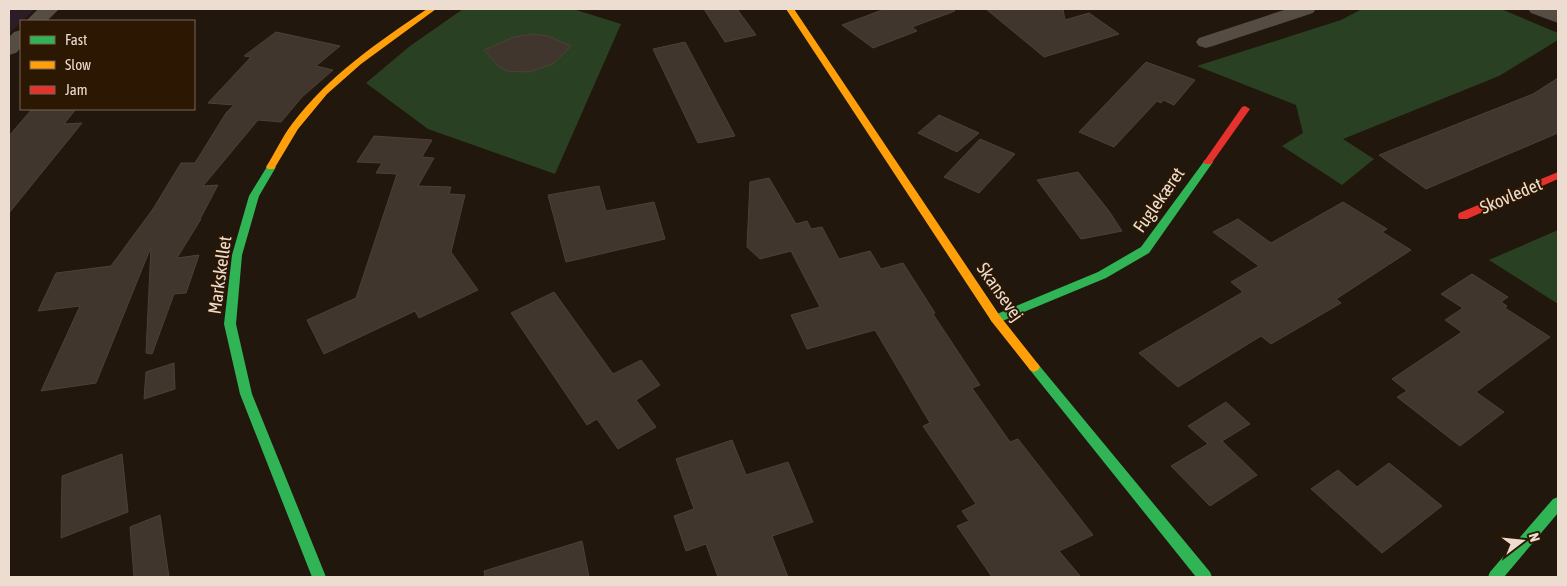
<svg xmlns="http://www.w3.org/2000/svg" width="1567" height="586" font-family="'Asap Condensed',sans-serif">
  <rect width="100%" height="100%" fill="#22170c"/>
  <!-- medical -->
  <path fill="#2b1d26" d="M 9,9 L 35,9 L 9,34 Z"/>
  <!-- green -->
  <path fill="#2a4023" d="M 463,9 L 573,9 L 621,24 L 555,174 L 428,129 L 366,83 L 410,46 Z
    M 1362,9 L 1501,9 L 1558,33 L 1558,40 L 1499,76 L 1343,139 L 1374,159 L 1342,185 L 1282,146 L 1303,133 L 1296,105 L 1197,66 L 1341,20 Z
    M 1558,230 L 1558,304 L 1489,260 Z"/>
  <!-- building -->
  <path fill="#41362d" stroke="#4b4138" d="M 704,9 L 737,9 L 756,35 L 725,42 Z
    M 885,9 L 954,9 L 955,11 L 912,27 L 917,31 L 873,48 L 842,25 Z
    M 986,9 L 1063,9 L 1065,20 L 1089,13 L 1119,34 L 1044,57 Z
    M 276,32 L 340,46 L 316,66 L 333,70 L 302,97 L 281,122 L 258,120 L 203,186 L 218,185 L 200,219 L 201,219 L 177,258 L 199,255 L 186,293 L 174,294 L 152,354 L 146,353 L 151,247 L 96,383 L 41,391 L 80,306 L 38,311 L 56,273 L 111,266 L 153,209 L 181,163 L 195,163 L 226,113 L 234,105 L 208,103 L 251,57 L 244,56 Z
    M 533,34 L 548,36 L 571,46 L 553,64 L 529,72 L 507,71 L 498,66 L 484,50 L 514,37 Z
    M 685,42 L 735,136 L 698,143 L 653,49 Z
    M 1146,62 L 1195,80 L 1174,105 L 1163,100 L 1161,103 L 1157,101 L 1114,147 L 1079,132 Z
    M 1558,78 L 1558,133 L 1426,189 L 1379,155 L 1533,94 Z
    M 32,109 L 76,109 L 64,124 L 82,123 L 9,213 L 9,136 Z
    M 939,115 L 979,133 L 957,152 L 918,133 Z
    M 374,136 L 432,140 L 422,157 L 434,158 L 418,186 L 451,187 L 449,194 L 465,195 L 451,252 L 478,290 L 419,318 L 415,311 L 324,354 L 307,320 L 356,298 L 397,174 L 376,173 L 382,163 L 357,162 Z
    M 980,139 L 1015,154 L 979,193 L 944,177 Z
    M 1078,172 L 1109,211 L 1122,231 L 1081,239 L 1037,180 Z
    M 769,178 L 796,224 L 807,221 L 811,229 L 822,227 L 839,259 L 870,251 L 881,269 L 903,263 L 935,313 L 933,314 L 980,385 L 972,388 L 1010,442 L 1018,439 L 1093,535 L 1059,551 L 1081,577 L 992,577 L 957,526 L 969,521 L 962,511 L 976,504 L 923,426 L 930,423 L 875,330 L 807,349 L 791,315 L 820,307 L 791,251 L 760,259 L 747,247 L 750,182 Z
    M 599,186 L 606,211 L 654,202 L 665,239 L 566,262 L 548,195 Z
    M 1343,202 L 1387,229 L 1382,232 L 1411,250 L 1336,299 L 1341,303 L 1271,344 L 1261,336 L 1178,387 L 1139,353 L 1243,292 L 1231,282 L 1259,266 L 1213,232 L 1238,219 L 1271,243 Z
    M 1472,274 L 1508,297 L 1501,302 L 1507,306 L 1505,308 L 1550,337 L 1476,392 L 1504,412 L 1460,446 L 1397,397 L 1407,391 L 1392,379 L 1462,332 L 1445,320 L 1463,308 L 1441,294 Z
    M 554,292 L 613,374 L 641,360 L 660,385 L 636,400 L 656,427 L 618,449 L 597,419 L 587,425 L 511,313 Z
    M 174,363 L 175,389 L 144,399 L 146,372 Z
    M 1226,402 L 1250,424 L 1222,441 L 1257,475 L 1210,506 L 1171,466 L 1208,444 L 1188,426 Z
    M 732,440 L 746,475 L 788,462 L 813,522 L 772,536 L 788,577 L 718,577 L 706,544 L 686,551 L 674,516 L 694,509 L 676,459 Z
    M 122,454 L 128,512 L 61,538 L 62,476 Z
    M 1389,463 L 1442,506 L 1382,553 L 1311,489 L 1338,470 L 1357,487 Z
    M 160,515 L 169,577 L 134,577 L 130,527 Z
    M 582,541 L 589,577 L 485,577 L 484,571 Z"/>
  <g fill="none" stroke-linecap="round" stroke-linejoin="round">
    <!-- street -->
    <path fill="#554c43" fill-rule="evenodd" d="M 38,9 L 59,9 L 47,21 L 26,21 Z
      M 1287,9 L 1316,9 L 1313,13 L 1213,46 L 1206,48 L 1199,46 L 1196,42 L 1199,38 Z
      M 1528,9 L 1558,10 L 1558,23 L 1531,13 Z
      M 21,30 L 21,48 L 16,53 L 9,55 L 9,37 L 14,32 Z"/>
    <!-- fast -->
    <path fill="#30b455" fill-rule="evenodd" d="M 1208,159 L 1213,162 L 1149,253 L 1106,278 L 1000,322 L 992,322 L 990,319 L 992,316 L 1098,272 L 1141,247 L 1205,160 Z
      M 271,164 L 276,167 L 259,196 L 242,255 L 236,324 L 252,394 L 326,577 L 312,577 L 240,394 L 224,324 L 232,255 L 249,196 L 268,165 Z
      M 1034,362 L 1038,364 L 1210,572 L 1212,577 L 1196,577 L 1030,370 L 1028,367 L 1030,364 Z
      M 1558,497 L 1558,513 L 1504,577 L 1488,577 L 1490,572 L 1553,499 Z"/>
    <!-- slow -->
    <path fill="#ff9f0a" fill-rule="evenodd" d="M 427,9 L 436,9 L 361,64 L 327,94 L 298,129 L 274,169 L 268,169 L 266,167 C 275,153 282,137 292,124 C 328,76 378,42 427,9 Z
      M 786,9 L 794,9 L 1000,316 L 1038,364 L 1040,367 L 1038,370 L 1034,372 L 1030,370 L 992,322 Z"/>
    <!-- jam -->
    <path fill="#e5322d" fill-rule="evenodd" d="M 1245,106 L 1250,109 L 1211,164 L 1205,164 L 1203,162 L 1205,160 L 1242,107 Z
      M 1558,172 L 1558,179 L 1467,219 L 1459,219 L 1458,216 L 1459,213 Z"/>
  </g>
  <g text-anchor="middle" stroke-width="4" stroke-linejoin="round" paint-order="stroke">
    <!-- street labels -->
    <g font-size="18" fill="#ecddd0" stroke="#2c1702">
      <text transform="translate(1511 196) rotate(-23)" y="6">Skovledet</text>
      <text transform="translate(1159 200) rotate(-55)" y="6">Fuglekæret</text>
      <text transform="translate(220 275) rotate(-82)" y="6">Markskellet</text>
      <text transform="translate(1000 292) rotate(55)" y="6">Skansevej</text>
    </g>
  </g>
  <!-- border -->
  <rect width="1567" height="586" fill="none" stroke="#ecddd0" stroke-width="20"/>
  <!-- legend -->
  <rect x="20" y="20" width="175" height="90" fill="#2c1702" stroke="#796654"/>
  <rect x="30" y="36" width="25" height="8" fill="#30b455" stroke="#796654"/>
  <text x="65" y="45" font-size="15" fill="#ecddd0">Fast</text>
  <rect x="30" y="61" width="25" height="8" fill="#ff9f0a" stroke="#796654"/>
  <text x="65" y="70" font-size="15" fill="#ecddd0">Slow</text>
  <rect x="30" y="86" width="25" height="8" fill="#e5322d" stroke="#796654"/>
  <text x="65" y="95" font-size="15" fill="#ecddd0">Jam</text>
  <!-- north arrow -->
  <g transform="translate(1522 541) rotate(74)" stroke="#2c1702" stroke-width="4" paint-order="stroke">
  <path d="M0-4L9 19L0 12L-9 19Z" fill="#ecddd0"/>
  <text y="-8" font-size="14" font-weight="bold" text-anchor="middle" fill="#ecddd0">N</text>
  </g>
</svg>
